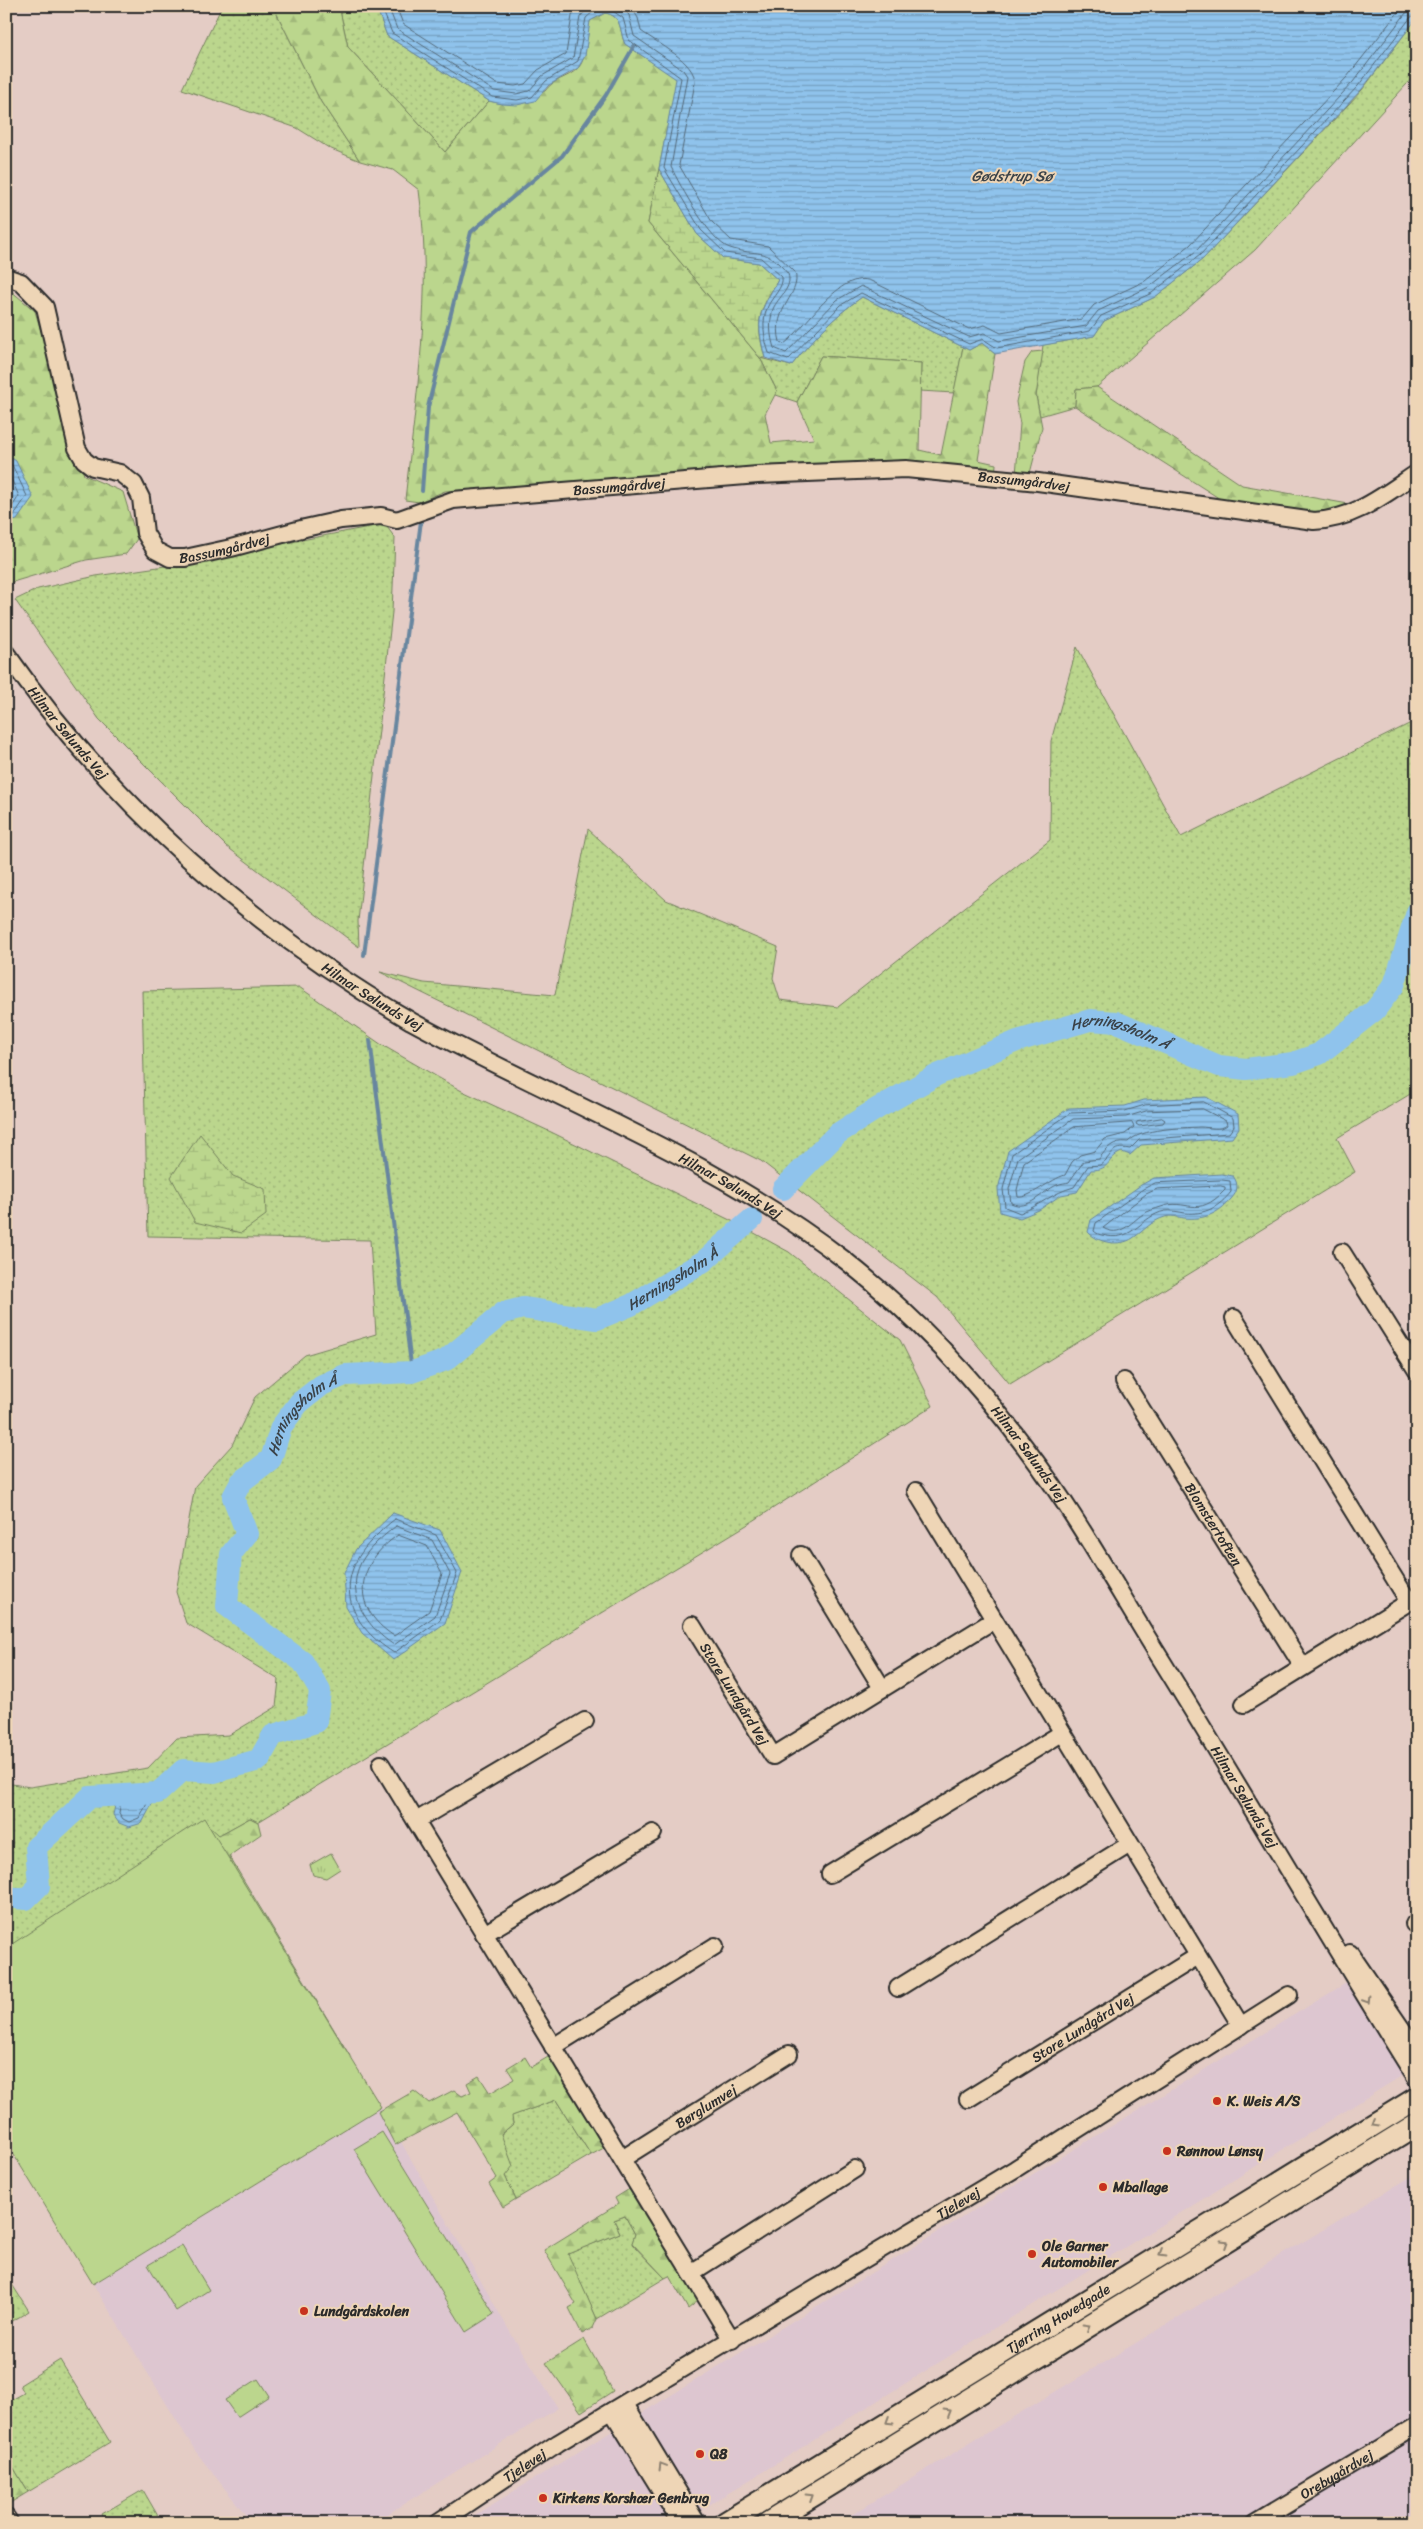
<svg xmlns="http://www.w3.org/2000/svg" width="1423" height="2529" font-family="Sriracha,sans-serif">
  <defs>
    <pattern id="grass-dots" width="8" height="8" patternUnits="userSpaceOnUse" patternTransform="scale(1.25)"><rect width="8" height="8" fill="#bbd68d"/><path d="M2 2h.1M6 6h.1" fill="none" stroke="#a1b87a" stroke-width="1.8" stroke-linecap="round"/></pattern>
    <pattern id="forest-firs" width="22" height="20" patternUnits="userSpaceOnUse" patternTransform="scale(1.25)"><rect width="22" height="20" fill="#bbd68d"/><path d="M5 1l3.5 6h-7zM16 11l3.5 6h-7z" fill="#a1b87a"/></pattern>
    <pattern id="wetland-marsh" width="20" height="14" patternUnits="userSpaceOnUse" patternTransform="scale(1.25)"><rect width="20" height="14" fill="#bbd68d"/><path d="M1 5h8M5 5V1M11 12h8M15 12V8" fill="none" stroke="#a1b87a"/></pattern>
    <pattern id="park-tufts" width="24" height="20" patternUnits="userSpaceOnUse" patternTransform="scale(1.25)"><rect width="24" height="20" fill="#bbd68d"/><path d="M3 7l-1-3M5 7V3M7 7l1-3M15 17l-1-3M17 17v-4M19 17l1-3" fill="none" stroke="#a1b87a"/></pattern>
    <pattern id="water-rules" width="6" height="5" patternUnits="userSpaceOnUse" patternTransform="scale(1.25)"><rect width="6" height="5" fill="#8fc3ec"/><path d="M0 2.5h6" fill="none" stroke="#759fbf"/></pattern>
  </defs>
  <rect width="100%" height="100%" fill="#e4ccc5"/>
  <filter id="ink" filterUnits="userSpaceOnUse"><feTurbulence type="fractalNoise" baseFrequency=".02" numOctaves="2"/><feDisplacementMap in="SourceGraphic" scale="10" xChannelSelector="R" yChannelSelector="G"/><feConvolveMatrix kernelMatrix="1 2 1 2 8 2 1 2 1" color-interpolation-filters="sRGB"/></filter>
  <g filter="url(#ink)">
    <!-- built -->
    <path fill="#ddc6d0" d="M 1351,1980 L 1403,2075 L 680,2523 L 462,2523 Z
      M 381,2107 L 513,2337 L 558,2408 L 373,2523 L 252,2523 L 196,2452 L 93,2284 Z
      M 1417,2173 L 1417,2523 L 838,2523 Z"/>
    <!-- grass -->
    <path fill="url(#grass-dots)" stroke="#73805c" d="M 222,6 L 273,6 L 321,102 L 360,161 L 329,148 L 297,128 L 182,89 Z
      M 339,6 L 376,6 L 387,36 L 489,101 L 445,152 L 348,47 Z
      M 1417,18 L 1417,73 L 1255,250 L 1097,387 L 1076,389 L 1075,406 L 1040,416 L 1036,396 L 1043,345 L 1094,336 L 1104,321 L 1155,297 L 1203,259 L 1362,90 Z
      M 862,297 L 963,347 L 954,393 L 920,391 L 921,363 L 821,356 L 797,402 L 776,395 L 776,389 L 760,358 L 791,366 C 812,340 834,316 862,297 Z
      M 385,524 L 395,538 L 392,612 L 358,921 L 359,947 L 226,846 L 99,719 L 15,600 L 38,589 L 96,576 L 172,565 Z
      M 1077,647 L 1181,837 L 1417,720 L 1417,1090 L 1337,1138 L 1355,1172 L 1010,1384 L 937,1297 L 761,1161 L 380,972 L 424,983 L 555,995 L 588,829 L 666,900 L 778,947 L 773,978 L 780,1000 L 838,1007 L 1050,840 L 1051,741 Z
      M 299,987 L 382,1045 L 460,1090 L 551,1132 L 736,1223 L 789,1252 L 900,1340 L 933,1406 L 750,1523 L 258,1822 L 250,1818 L 6,1955 L 6,1783 L 30,1787 L 148,1768 L 177,1738 L 229,1735 L 276,1707 L 279,1680 L 186,1623 L 176,1592 L 195,1486 L 232,1445 L 255,1397 L 305,1355 L 376,1334 L 370,1240 L 148,1236 L 142,991 Z
      M 556,2100 L 591,2155 L 516,2199 L 505,2176 L 501,2134 L 513,2124 L 511,2116 Z
      M 625,2216 L 635,2234 L 632,2244 L 665,2278 L 597,2319 L 567,2254 L 620,2233 L 614,2220 Z
      M 6,2275 L 29,2311 L 6,2325 Z
      M 60,2360 L 110,2442 L 28,2492 L 6,2455 L 6,2403 L 24,2393 L 20,2385 Z
      M 143,2490 L 162,2523 L 106,2523 L 102,2514 Z"/>
    <!-- forest -->
    <path fill="url(#forest-firs)" stroke="#73805c" d="M 273,6 L 339,6 L 348,47 L 445,152 L 489,101 L 502,104 L 545,91 C 553,79 568,78 577,69 C 587,61 587,33 590,21 L 605,13 C 623,16 619,31 625,44 L 677,79 L 648,223 L 760,358 L 777,391 L 765,414 L 771,443 L 814,439 L 797,402 L 821,356 L 921,363 L 919,450 L 941,455 L 963,347 L 969,350 L 982,343 L 995,354 L 978,460 L 996,464 L 995,476 L 918,465 L 445,491 L 419,502 L 405,500 C 416,397 433,293 419,190 L 393,170 L 360,161 L 321,102 Z
      M 6,290 L 10,290 L 35,311 L 84,475 L 123,492 L 137,539 L 126,554 L 86,560 L 6,584 Z
      M 1043,351 L 1036,396 L 1042,427 L 1029,477 L 1016,475 L 1020,424 L 1016,402 L 1025,362 L 1032,352 Z
      M 1097,387 L 1242,485 L 1354,505 L 1323,517 L 1228,504 L 1075,406 L 1076,389 Z
      M 250,1818 L 258,1822 L 261,1834 L 229,1856 L 350,2056 L 336,2063 L 209,1826 L 219,1835 Z
      M 555,2053 L 611,2144 L 591,2155 L 556,2100 L 512,2116 L 513,2124 L 501,2134 L 513,2166 L 505,2176 L 516,2199 L 503,2207 L 489,2184 L 497,2178 L 457,2112 L 395,2145 L 378,2112 L 414,2091 L 429,2103 L 454,2090 L 462,2096 L 471,2092 L 467,2083 L 479,2076 L 490,2093 L 514,2079 L 507,2068 L 525,2057 L 531,2067 Z
      M 631,2188 L 698,2301 L 688,2309 L 669,2276 L 665,2278 L 632,2243 L 635,2234 L 625,2216 L 614,2220 L 620,2233 L 568,2254 L 597,2319 L 593,2328 L 582,2334 L 569,2308 L 576,2304 L 544,2250 L 618,2204 L 615,2198 Z
      M 584,2339 L 613,2391 L 581,2412 L 546,2363 Z
      M 6,2455 L 28,2492 L 10,2503 L 6,2496 Z"/>
    <!-- wetland -->
    <path fill="url(#wetland-marsh)" stroke="#73805c" d="M 659,169 L 697,234 L 723,258 L 759,263 L 778,280 C 758,313 755,320 765,358 L 760,358 L 648,223 Z
      M 200,1134 L 233,1176 L 265,1189 L 266,1215 L 241,1233 L 195,1222 L 171,1177 Z"/>
    <!-- park -->
    <path fill="url(#park-tufts)" stroke="#73805c" d="M 331,1853 L 340,1869 L 326,1878 L 313,1875 L 310,1865 Z"/>
    <!-- garden -->
    <path fill="#bbd68d" stroke="#73805c" d="M 204,1818 L 381,2107 L 93,2284 L 6,2142 L 6,1948 Z
      M 382,2132 L 494,2314 L 466,2332 L 354,2149 Z
      M 182,2245 L 209,2290 L 176,2311 L 148,2265 Z
      M 258,2379 L 269,2396 L 237,2417 L 225,2400 Z"/>
    <!-- water -->
    <path fill="url(#water-rules)" stroke="#67869f" d="M 376,6 L 1417,6 L 1417,18 L 1362,89 L 1203,259 L 1155,297 L 1104,321 L 1094,336 L 995,354 L 982,343 L 969,350 L 862,297 C 834,316 812,340 791,366 L 765,358 C 755,317 759,314 778,280 L 759,263 L 723,258 L 697,234 L 659,169 L 676,79 L 625,44 C 619,31 623,16 605,13 L 590,21 L 585,56 L 578,68 L 549,85 L 535,101 L 517,105 L 502,104 L 489,101 L 387,36 Z
      M 6,454 L 16,461 L 33,497 L 17,520 L 6,523 Z
      M 1206,1097 L 1238,1114 L 1239,1128 L 1232,1138 L 1141,1145 L 1130,1155 L 1122,1152 C 1106,1158 1112,1170 1091,1170 L 1077,1192 L 1061,1195 L 1039,1210 L 1020,1218 L 1000,1212 L 998,1189 L 1008,1151 L 1069,1108 L 1125,1106 L 1144,1100 Z
      M 1222,1174 L 1233,1176 C 1239,1184 1238,1192 1231,1199 C 1218,1214 1204,1220 1184,1218 C 1178,1217 1170,1215 1165,1217 C 1151,1221 1145,1230 1133,1238 C 1120,1247 1098,1243 1088,1232 L 1091,1220 L 1141,1185 L 1154,1178 Z
      M 393,1513 L 440,1530 L 462,1572 L 445,1623 L 393,1660 L 362,1633 L 346,1607 L 344,1573 L 356,1549 Z
      M 158,1793 L 142,1823 L 129,1827 L 119,1823 L 113,1815 L 117,1796 Z"/>
    <g fill="none" stroke-linecap="round" stroke-linejoin="round">
      <!-- shore -->
      <path stroke="#536878" stroke-width="1" d="M 381,6 L 392,33 L 492,97 L 517,100 L 532,97 L 546,81 L 578,61 L 586,18 L 594,11 L 610,9 L 623,18 L 629,40 L 681,78 L 664,168 L 701,230 L 725,253 L 761,258 L 782,277 C 784,287 772,297 768,306 C 761,321 764,338 769,353 L 788,360 L 841,305 L 861,293 L 969,344 L 983,339 L 997,348 L 1090,331 L 1101,316 L 1152,293 L 1200,255 L 1358,86 L 1411,17 L 1417,15
        M 388,6 L 397,29 L 494,91 L 516,94 L 529,91 L 542,76 L 573,58 L 580,17 L 590,6
        M 396,6 L 403,24 L 497,84 L 515,86 L 525,84 L 538,70 L 566,54 L 572,16 L 578,6
        M 620,6 L 629,15 L 634,36 L 683,70 L 687,76 L 671,167 C 680,185 710,242 730,248 C 757,257 765,245 788,274 C 793,288 778,297 773,309 C 769,323 770,335 774,348 L 786,353 L 837,300 L 861,286 L 969,337 L 984,333 L 999,341 L 1086,326 L 1098,311 L 1149,287 L 1196,251 L 1353,82 L 1406,13 L 1417,9
        M 631,6 L 638,18 L 641,31 C 657,43 696,62 695,83 L 679,165 L 712,222 L 731,240 L 768,246 L 795,272 C 802,295 771,307 780,342 L 784,344 C 805,329 840,269 871,281 L 969,329 L 985,325 L 1001,333 L 1082,319 L 1094,305 L 1145,281 L 1190,245 L 1347,77 L 1403,6
        M 6,460 L 12,465 L 27,496 L 14,515 L 6,518
        M 6,468 L 19,496 L 10,510 L 6,511
        M 1204,1102 L 1233,1118 L 1234,1126 L 1229,1133 L 1139,1140 L 1130,1149 C 1109,1145 1114,1156 1100,1165 L 1088,1166 L 1074,1187 C 1052,1193 1041,1205 1020,1213 L 1005,1207 L 1003,1189 L 1012,1154 L 1070,1113 L 1125,1111 L 1145,1105 Z
        M 1203,1109 L 1226,1121 L 1227,1125 C 1220,1131 1209,1127 1200,1127 C 1181,1128 1141,1128 1128,1142 C 1113,1140 1107,1148 1099,1159 L 1084,1161 L 1069,1182 C 1066,1183 1061,1183 1057,1185 C 1042,1191 1029,1212 1011,1203 L 1009,1189 L 1018,1158 L 1073,1119 L 1126,1117 L 1146,1111 Z
        M 1162,1118 L 1165,1120 L 1163,1123 L 1139,1126 L 1136,1124 L 1137,1122 Z
        M 1132,1123 L 1134,1127 L 1125,1134 L 1105,1139 L 1095,1151 L 1080,1155 L 1072,1162 L 1065,1175 C 1051,1179 1029,1199 1018,1197 L 1017,1190 L 1024,1162 L 1074,1127 Z
        M 1222,1180 L 1230,1181 L 1231,1192 C 1219,1207 1205,1215 1185,1213 C 1179,1212 1171,1210 1165,1211 C 1141,1216 1134,1241 1107,1236 C 1102,1235 1098,1235 1094,1231 L 1096,1223 L 1143,1189 L 1155,1183 Z
        M 1221,1186 L 1225,1187 L 1225,1190 C 1196,1221 1187,1197 1161,1207 C 1155,1209 1148,1211 1143,1214 C 1130,1223 1120,1238 1103,1228 L 1146,1194 L 1157,1189 Z
        M 395,1519 L 436,1535 L 457,1573 L 440,1620 L 394,1653 C 346,1623 332,1578 375,1537 C 381,1531 388,1524 395,1519 Z
        M 396,1526 L 432,1540 L 450,1574 L 435,1616 L 394,1645 C 364,1626 342,1589 365,1556 C 372,1545 386,1534 396,1526 Z
        M 398,1535 L 427,1546 L 442,1574 L 429,1611 L 394,1636 C 348,1606 357,1563 398,1535 Z
        M 146,1799 L 148,1802 L 139,1818 L 129,1822 L 123,1819 L 119,1813 L 121,1801 Z"/>
      <!-- stream -->
      <path stroke="#67869f" stroke-width="4" d="M 422,491 L 428,407 L 471,232 L 562,156 L 606,95 L 634,46
        M 364,955 L 421,521
        M 370,1040 L 412,1372"/>
      <!-- river -->
      <g stroke="#8fc3ec" stroke-width="22">
        <path id="s1" d="M 783,1189 L 837,1134 L 878,1108 L 937,1075 L 1017,1041 L 1090,1020 L 1116,1022 L 1219,1066 L 1246,1069 L 1293,1063 L 1319,1054 L 1375,1010 L 1394,985 L 1417,912"/>
        <path id="s2" d="M 6,1897 L 26,1899 L 39,1886 L 36,1847 L 90,1797 L 158,1793 L 183,1770 L 214,1772 L 259,1760 L 273,1735 L 316,1722 L 320,1691 L 303,1662 L 227,1606 L 231,1554 L 247,1534 L 233,1497 L 241,1482 L 271,1459 L 281,1427 L 299,1403 L 322,1385 L 345,1375 L 412,1372 L 446,1360 L 503,1313 L 523,1308 L 597,1319 L 631,1305 L 704,1261 L 752,1219"/>
      </g>
      <defs>
        <g id="minor">
          <path id="s3" d="M 6,277 L 21,282 L 45,307 L 77,448 L 84,460 L 93,467 L 120,473 L 134,484 L 141,498 L 145,533 L 155,550 L 170,558 L 185,558 L 231,548 L 305,528 L 341,520 L 381,516 L 397,520 L 453,500 L 758,475 L 906,469 L 1038,482 L 1314,521 C 1355,519 1384,495 1417,473"/>
          <path id="s4" d="M 6,653 C 112,805 252,928 411,1021 C 556,1100 715,1159 846,1261 C 915,1316 976,1380 1028,1451 C 1078,1517 1118,1591 1162,1661 C 1248,1800 1330,1941 1417,2080"/>
          <path d="M 1342,1252 L 1417,1371"/>
          <path d="M 1234,1318 L 1409,1602"/>
          <path id="s5" d="M 1124,1381 L 1303,1667"/>
          <path d="M 916,1491 L 1241,2026"/>
          <path d="M 801,1555 L 882,1688"/>
          <path id="s6" d="M 692,1625 L 773,1756 L 994,1620"/>
          <path d="M 1244,1704 L 1417,1597"/>
          <path d="M 381,1764 L 732,2340"/>
          <path d="M 416,1821 L 585,1721"/>
          <path d="M 830,1874 L 1062,1733"/>
          <path d="M 1414,1924 L 1417,1922"/>
          <path d="M 484,1934 L 653,1833"/>
          <path d="M 1350,1953 L 1417,2051"/>
          <path d="M 898,1988 L 1130,1844"/>
          <path d="M 553,2047 L 715,1946"/>
          <path id="s7" d="M 968,2099 L 1198,1956"/>
          <path id="s8" d="M 622,2159 L 789,2054"/>
          <path d="M 691,2273 L 855,2169"/>
          <path d="M 625,2404 L 697,2523"/>
          <path d="M 612,2411 L 681,2523"/>
          <path d="M 6,2517 L 10,2523"/>
          <path id="s9" d="M 438,2523 L 558,2443 L 1015,2169 L 1289,1995"/>
          <path id="s10" d="M 1255,2523 L 1417,2426"/>
        </g>
        <g id="major">
          <path id="s11" d="M 725,2523 L 1417,2098"/>
          <path d="M 768,2523 L 1417,2124"/>
        </g>
      </defs>
      <!-- minor casing -->
      <use href="#minor" stroke="#2b2b2b" stroke-width="20"/>
      <!-- major casing -->
      <use href="#major" stroke="#2b2b2b" stroke-width="25"/>
      <!-- minor -->
      <use href="#minor" stroke="#eed5b6" stroke-width="16"/>
      <!-- major -->
      <use href="#major" stroke="#eed5b6" stroke-width="21"/>
    </g>
    <!-- one-way arrows -->
    <defs><path id="oneway-chevron" d="M-2-3.5L2.5 0L-2 3.5" fill="none" stroke-width="1.6" stroke-linecap="round" stroke-linejoin="round" transform="scale(1.25)"/></defs>
    <g stroke="#8c8070">
      <use href="#oneway-chevron" transform="translate(1367 2000) rotate(58)"/>
      <use href="#oneway-chevron" transform="translate(1375 2123) rotate(149)"/>
      <use href="#oneway-chevron" transform="translate(1225 2243) rotate(-32)"/>
      <use href="#oneway-chevron" transform="translate(1162 2253) rotate(149)"/>
      <use href="#oneway-chevron" transform="translate(1087 2327) rotate(-31)"/>
      <use href="#oneway-chevron" transform="translate(948 2412) rotate(-31)"/>
      <use href="#oneway-chevron" transform="translate(889 2421) rotate(148)"/>
      <use href="#oneway-chevron" transform="translate(662 2466) rotate(-121)"/>
      <use href="#oneway-chevron" transform="translate(810 2497) rotate(-32)"/>
    </g>
  </g>
  <!-- markers -->
  <g fill="#c8321e" stroke="#eed5b6" stroke-width="2">
    <circle cx="1217" cy="2101" r="5"/>
    <circle cx="1167" cy="2151" r="5"/>
    <circle cx="1103" cy="2187" r="5"/>
    <circle cx="1032" cy="2254" r="5"/>
    <circle cx="304" cy="2311" r="5"/>
    <circle cx="700" cy="2454" r="5"/>
    <circle cx="543" cy="2498" r="5"/>
  </g>
  <g text-anchor="middle" stroke-width="4" stroke-linejoin="round" paint-order="stroke">
    <!-- street labels -->
    <g font-size="14" fill="#2b2b2b" stroke="#eed5b6">
      <text dy="5" stroke="none"><textPath href="#s3" startOffset="1218">Bassumgårdvej</textPath></text>
      <text dy="5" stroke="none"><textPath href="#s3" startOffset="812">Bassumgårdvej</textPath></text>
      <text dy="5" stroke="none"><textPath href="#s3" startOffset="409">Bassumgårdvej</textPath></text>
      <text dy="5" stroke="none"><textPath href="#s4" startOffset="101">Hilmar Sølunds Vej</textPath></text>
      <text dy="5" stroke="none"><textPath href="#s4" startOffset="506">Hilmar Sølunds Vej</textPath></text>
      <text dy="5" stroke="none"><textPath href="#s4" startOffset="911">Hilmar Sølunds Vej</textPath></text>
      <text dy="5" stroke="none"><textPath href="#s4" startOffset="1316">Hilmar Sølunds Vej</textPath></text>
      <text dy="5" stroke="none"><textPath href="#s5" startOffset="169">Blomstertoften</textPath></text>
      <text dy="5" stroke="none"><textPath href="#s6" startOffset="81">Store Lundgård Vej</textPath></text>
      <text dy="5" stroke="none"><textPath href="#s4" startOffset="1721">Hilmar Sølunds Vej</textPath></text>
      <text dy="5" stroke="none"><textPath href="#s7" startOffset="135">Store Lundgård Vej</textPath></text>
      <text dy="5" stroke="none"><textPath href="#s8" startOffset="99">Børglumvej</textPath></text>
      <text dy="5" stroke="none"><textPath href="#s9" startOffset="611">Tjelevej</textPath></text>
      <text dy="5" stroke="none"><textPath href="#s11" startOffset="391">Tjørring Hovedgade</textPath></text>
      <text dy="5" stroke="none"><textPath href="#s9" startOffset="104">Tjelevej</textPath></text>
      <text dy="5" stroke="none"><textPath href="#s10" startOffset="95">Orebygårdvej</textPath></text>
    </g>
    <!-- poi labels -->
    <g font-size="14" font-weight="bold" fill="#2b2b2b" stroke="#eed5b6" text-anchor="start">
      <text x="1227" y="2106">K. Weis A/S</text>
      <text x="1177" y="2156">Rønnow Lønsy</text>
      <text x="1113" y="2192">Mballage</text>
      <text x="1042" y="2251">Ole Garner<tspan x="1042" dy="16">Automobiler</tspan></text>
      <text x="314" y="2316">Lundgårdskolen</text>
      <text x="710" y="2459">Q8</text>
      <text x="553" y="2503">Kirkens Korshær Genbrug</text>
    </g>
    <!-- water labels -->
    <g font-size="15" font-style="italic" fill="#3a4248" stroke="#eed5b6">
      <text x="1012" y="181">Gødstrup Sø</text>
      <text dy="5" stroke="none"><textPath href="#s1" startOffset="388">Herningsholm Å</textPath></text>
      <text dy="5" stroke="none"><textPath href="#s2" startOffset="1212">Herningsholm Å</textPath></text>
      <text dy="5" stroke="none"><textPath href="#s2" startOffset="792">Herningsholm Å</textPath></text>
    </g>
  </g>
  <!-- margin -->
  <rect width="1423" height="2529" fill="none" stroke="#eed5b6" stroke-width="25"/>
  <rect x="12" y="12" width="1398" height="2504" fill="none" stroke="#2b2b2b" stroke-width="2" filter="url(#ink)"/>
</svg>
